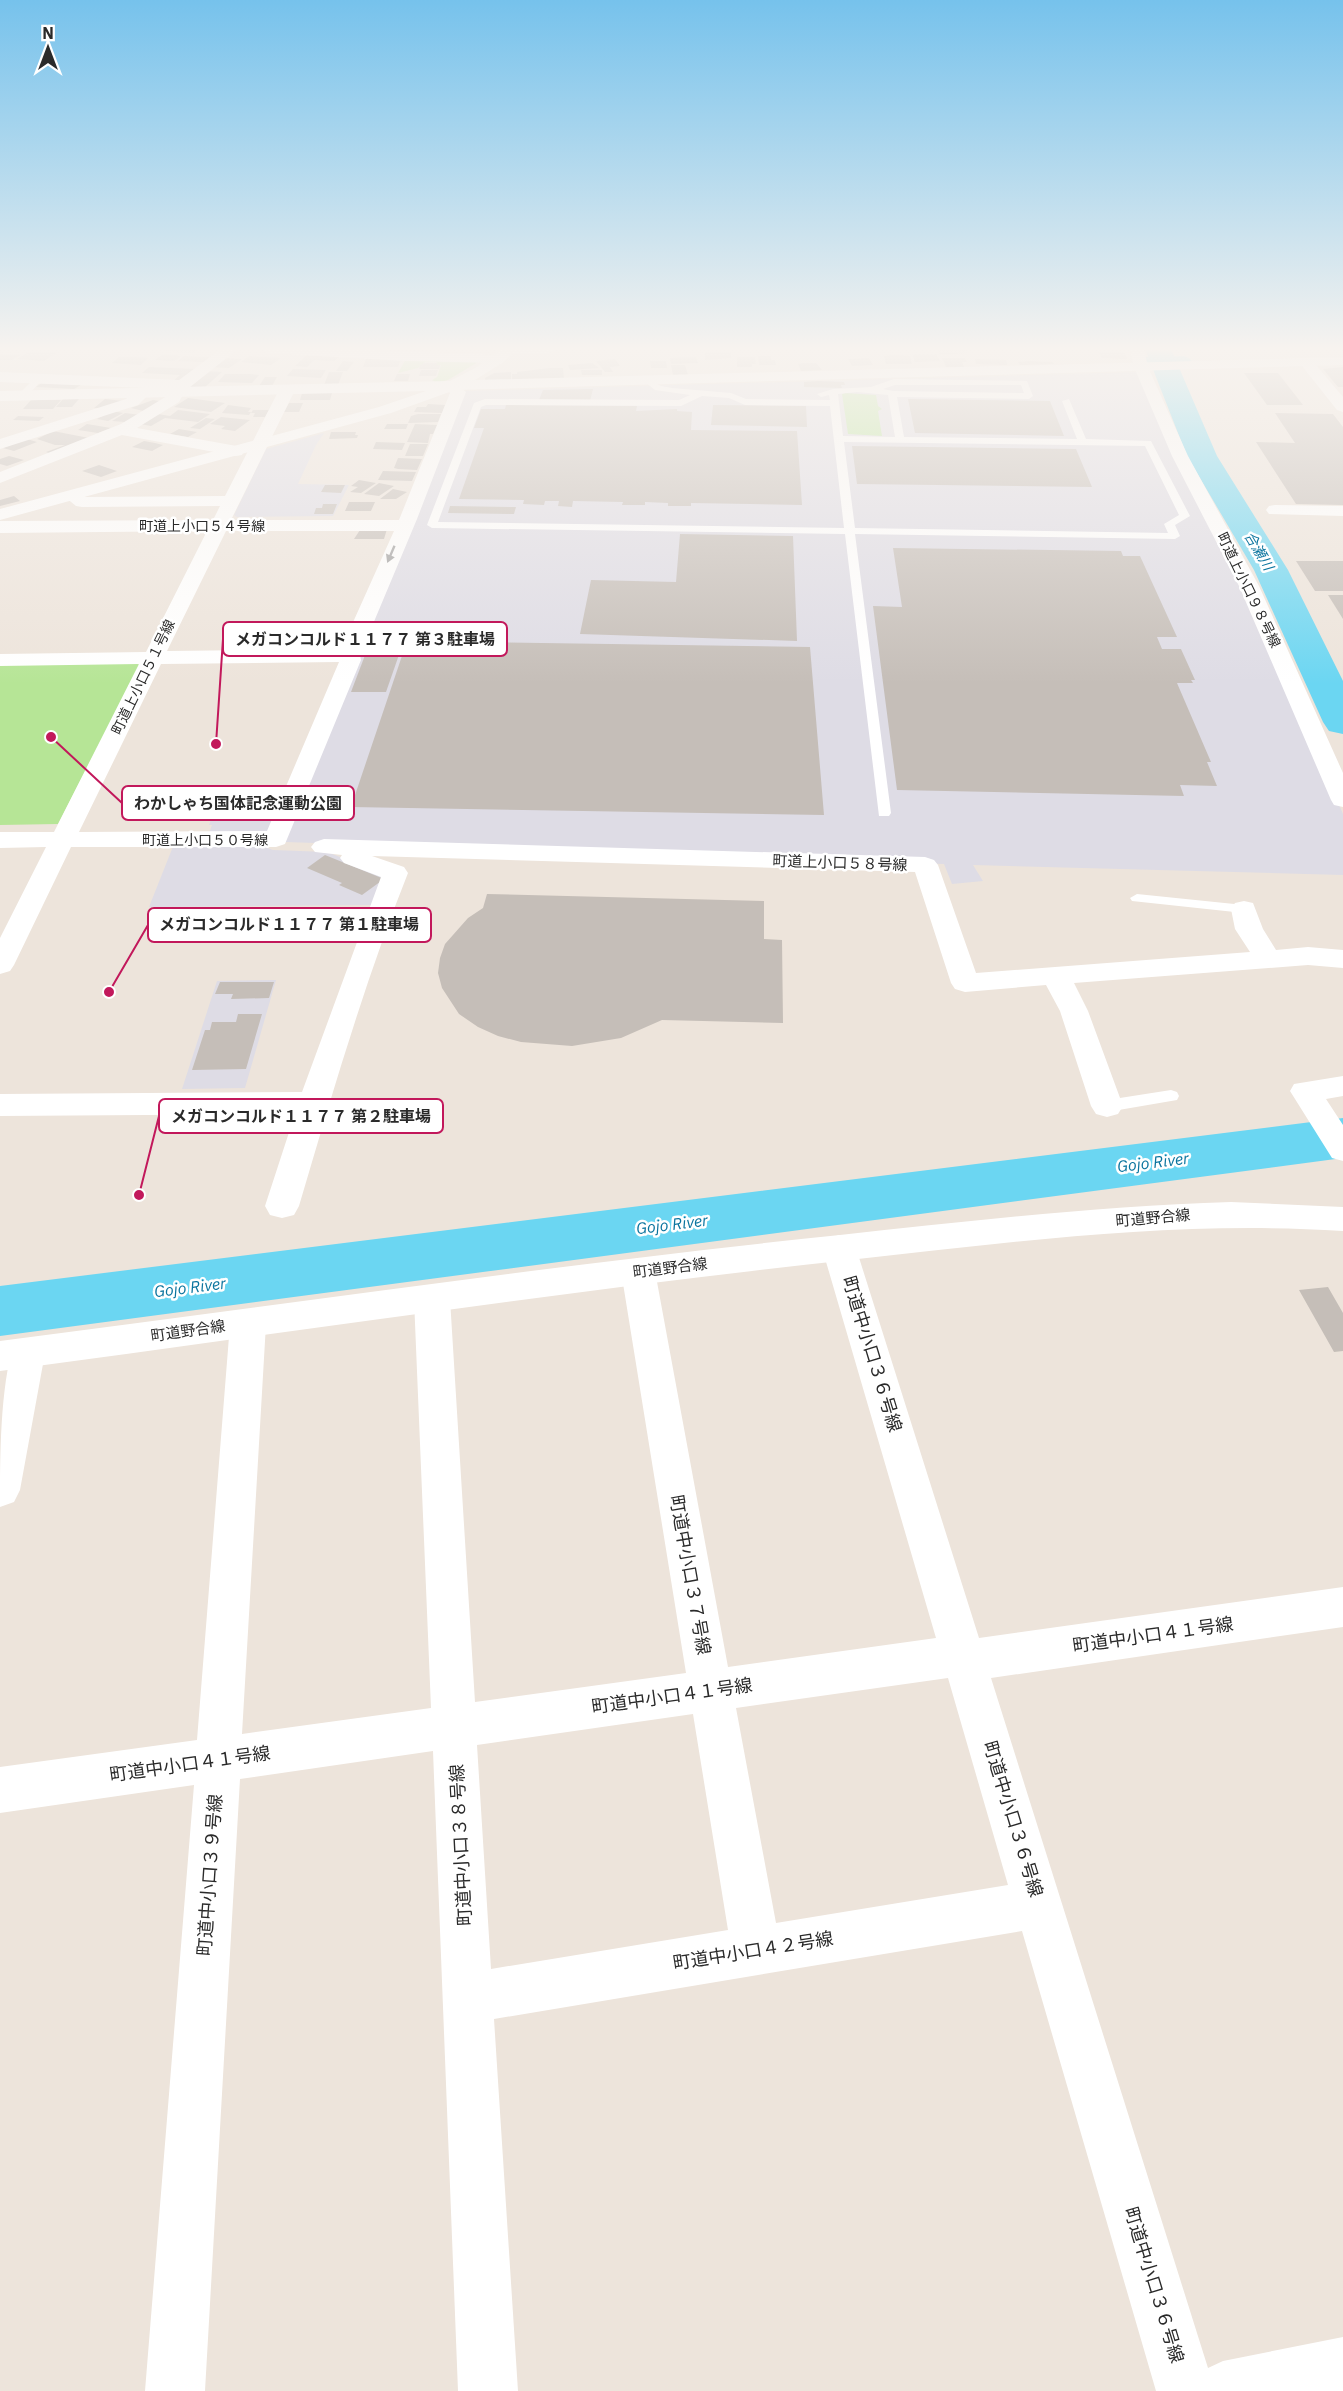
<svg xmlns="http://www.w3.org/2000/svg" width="1343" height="2391" font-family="'IBM Plex Sans','Noto Sans JP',sans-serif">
  <rect width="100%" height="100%" fill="#ede4db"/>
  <!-- industrial -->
  <path fill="#dedce5" d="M 1141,372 L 1243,585 L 1343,814 L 1343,875 L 973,865 L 983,881 L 952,884 L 944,864 L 285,842 L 464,391 Z
    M 324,433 L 316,445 L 298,484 L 349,485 L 333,516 L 237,517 L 234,515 L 266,449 Z
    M 218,802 L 283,802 L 269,835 L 209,833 L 212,825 L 209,825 Z
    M 254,843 L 273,850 L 327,852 L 389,876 L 378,905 L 149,907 L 174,844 Z
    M 276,980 L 245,1088 L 182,1089 L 217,981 Z"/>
  <!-- green -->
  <path fill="#b6e596" d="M 406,359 L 478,362 L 448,380 L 437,383 L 432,380 L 437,377 L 441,365 L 436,365 L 437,362 L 425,362 L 418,368 L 398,373 Z
    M 845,393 L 876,395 L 878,406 L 882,409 L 878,411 L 882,436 L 848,434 L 842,394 Z
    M 135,663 L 140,665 L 58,824 L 0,825 L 0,664 Z"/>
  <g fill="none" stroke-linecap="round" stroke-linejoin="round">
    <!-- canal -->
    <path fill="#6bd6f2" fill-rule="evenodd" d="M 1184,356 L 1189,358 L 1192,361 L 1189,364 L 1144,367 L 1136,362 L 1144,357 Z"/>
    <!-- river -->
    <path fill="#6bd6f2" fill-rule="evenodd" d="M 1145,349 L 1171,349 L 1217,456 L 1288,570 L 1343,681 L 1343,734 L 1329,731 L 1323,722 L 1254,570 L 1187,456 Z
      M 1343,1118 L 1343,1158 L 0,1336 L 0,1286 Z"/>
  </g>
  <!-- building -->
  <path fill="#c5beb8" d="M 167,349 L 197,349 L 192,353 L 165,351 Z
    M 938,349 L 966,349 L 968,353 L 940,355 Z
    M 717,352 L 731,352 L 731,358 L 705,360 L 705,353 Z
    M 1099,352 L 1125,353 L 1127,359 L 1102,358 Z
    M 27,353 L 41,352 L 56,353 L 44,361 L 17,359 Z
    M 0,354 L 13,355 L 22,354 L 12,360 L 0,360 Z
    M 163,354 L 181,356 L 174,361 L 155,360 Z
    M 912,354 L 936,354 L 940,361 L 915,362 Z
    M 307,355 L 339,357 L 334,361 L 314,360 L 307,367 L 295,366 Z
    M 895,355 L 910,356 L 912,364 L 886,364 L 884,356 Z
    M 184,356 L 210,357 L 204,362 L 178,361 Z
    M 249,356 L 281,358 L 271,365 L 241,362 Z
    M 758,356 L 771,356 L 771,360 L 775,360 L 776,365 L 759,365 Z
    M 119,357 L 136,357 L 148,358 L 141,365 L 112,363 Z
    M 696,357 L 698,363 L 671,364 L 670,358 Z
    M 737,357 L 755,357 L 756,364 L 752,364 L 752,367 L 737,367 Z
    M 224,358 L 242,359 L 229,368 L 211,367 Z
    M 869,358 L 873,365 L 852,366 L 848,359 Z
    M 942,358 L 965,358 L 967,362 L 962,362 L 964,367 L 946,367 Z
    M 366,359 L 401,359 L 398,367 L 363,367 Z
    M 615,359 L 620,366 L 610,367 L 613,372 L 605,372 L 596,361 Z
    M 975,359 L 1006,360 L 1007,365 L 976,364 Z
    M 343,361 L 354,362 L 347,371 L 336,371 Z
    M 650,361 L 666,361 L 667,368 L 651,368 Z
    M 1029,361 L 1052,362 L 1054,364 L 1020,365 L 1018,362 Z
    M 425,363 L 437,363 L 436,365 L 440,365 L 439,369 L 419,369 L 420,365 Z
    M 592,363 L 599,368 L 570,370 L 568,365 Z
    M 803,363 L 816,363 L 822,370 L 801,371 L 798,364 Z
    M 671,365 L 685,365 L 688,375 L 673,375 Z
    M 149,367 L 196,369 L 180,383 L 171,383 L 180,375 L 142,373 Z
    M 1343,367 L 1343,387 L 1338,387 L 1323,369 Z
    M 550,368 L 563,368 L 564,379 L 512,380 L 512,374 L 517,374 L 517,372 Z
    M 293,369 L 326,370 L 321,378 L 287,376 Z
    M 421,370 L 438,370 L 436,376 L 419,376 Z
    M 581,370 L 602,370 L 602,375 L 582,375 Z
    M 204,371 L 222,372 L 205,387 L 190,387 Z
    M 329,372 L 343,372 L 338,385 L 324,385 Z
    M 511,372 L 511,380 L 485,381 L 485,378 L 494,373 Z
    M 1244,373 L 1278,373 L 1303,405 L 1267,405 Z
    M 225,374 L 251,374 L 259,375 L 252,383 L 218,382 Z
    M 397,374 L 410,374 L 408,381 L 394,381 Z
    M 265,377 L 277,377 L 272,386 L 259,386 Z
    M 47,379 L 88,381 L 74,389 L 36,387 Z
    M 818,381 L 844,382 L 845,385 L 841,385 L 842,388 L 804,387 L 804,382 Z
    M 593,389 L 590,401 L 539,400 L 543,390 Z
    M 302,393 L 332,393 L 330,400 L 300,400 Z
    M 188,398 L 225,403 L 211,412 L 174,407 Z
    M 63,399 L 79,399 L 72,407 L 56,407 Z
    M 105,399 L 123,401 L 103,408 L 94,408 Z
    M 908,399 L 1050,401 L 1064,436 L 915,433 Z
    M 31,400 L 61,400 L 53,409 L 23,409 Z
    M 153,400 L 165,402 L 147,412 L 131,408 Z
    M 289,403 L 303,403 L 299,412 L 284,412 Z
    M 428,404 L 445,405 L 442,413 L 414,412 L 417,407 L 426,407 Z
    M 228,405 L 251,408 L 248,412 L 251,412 L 249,415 L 222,413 Z
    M 506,405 L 637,406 L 636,411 L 677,409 L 677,411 L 692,412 L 691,430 L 797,431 L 802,505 L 691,503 L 691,506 L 668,506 L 668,503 L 645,502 L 645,505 L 622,505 L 623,502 L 573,501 L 572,507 L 558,506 L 559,501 L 545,501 L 544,505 L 523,504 L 524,500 L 459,499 L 484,428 L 474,428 L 481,409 L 505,409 Z
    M 713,405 L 806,406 L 807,427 L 711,425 Z
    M 178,410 L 210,414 L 198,422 L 165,418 L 151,426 L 140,424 L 158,414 L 170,416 Z
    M 253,410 L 269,410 L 265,417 L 253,417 L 255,413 L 251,413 Z
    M 112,411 L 123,413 L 108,421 L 97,419 Z
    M 125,413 L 141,415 L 125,422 L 112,421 Z
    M 1275,413 L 1333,414 L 1343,427 L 1343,505 L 1296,504 L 1256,442 L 1295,443 Z
    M 418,414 L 441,414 L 438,422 L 408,423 L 411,416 Z
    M 18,416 L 44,417 L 39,421 L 13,420 Z
    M 221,417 L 250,420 L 235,431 L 221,429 L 225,426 L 210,424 Z
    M 206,418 L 215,419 L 200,429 L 190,428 Z
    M 87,424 L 111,428 L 98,433 L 78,430 Z
    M 387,424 L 408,424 L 406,429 L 384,429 Z
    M 415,424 L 437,425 L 433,434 L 430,434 L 428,443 L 407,442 Z
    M 179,429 L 197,432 L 188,437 L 170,434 Z
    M 53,431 L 89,438 L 55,455 L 46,452 L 65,445 L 55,445 L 37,439 Z
    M 331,432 L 356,432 L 355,435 L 358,435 L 357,438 L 329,439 Z
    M 27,439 L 37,442 L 14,451 L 3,448 Z
    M 144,441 L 155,443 L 163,445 L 152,451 L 132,447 Z
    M 376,442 L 405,443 L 402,450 L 373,449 Z
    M 410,444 L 428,444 L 423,456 L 405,456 Z
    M 852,446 L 1076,449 L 1092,487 L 857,484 Z
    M 9,456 L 24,460 L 7,466 L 0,464 L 0,459 Z
    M 398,458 L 422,459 L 417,470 L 398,469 L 394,468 Z
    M 99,465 L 117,471 L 101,477 L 82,471 Z
    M 383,471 L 416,472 L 412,481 L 378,480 Z
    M 359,480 L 376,483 L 361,493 L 350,492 L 358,487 L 351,486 Z
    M 379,483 L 394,486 L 379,496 L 364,494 Z
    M 325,485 L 345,485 L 341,493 L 321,492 Z
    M 393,489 L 407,492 L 396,499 L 380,499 Z
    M 14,496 L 20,501 L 0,506 L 0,500 Z
    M 349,502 L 375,502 L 371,511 L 345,511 Z
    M 323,504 L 337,504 L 333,514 L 314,514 L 316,508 L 322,508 Z
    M 450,506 L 516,507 L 514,514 L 448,513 Z
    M 387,529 L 384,539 L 354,539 L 360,530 Z
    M 680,534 L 793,536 L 797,641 L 580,634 L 591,580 L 676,582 Z
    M 893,548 L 1121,551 L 1123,556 L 1140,556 L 1177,637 L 1157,637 L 1162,649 L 1181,649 L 1195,680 L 1191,680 L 1193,683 L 1177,683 L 1211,762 L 1207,762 L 1217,786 L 1180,785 L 1184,796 L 897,790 L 873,606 L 902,607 Z
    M 1296,561 L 1343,561 L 1343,591 L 1315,591 Z
    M 1328,595 L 1343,595 L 1343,619 Z
    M 375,629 L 408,629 L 386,692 L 351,692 Z
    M 407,641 L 810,647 L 824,815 L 351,807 Z
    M 325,855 L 384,879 L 362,895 L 339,885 L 342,883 L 307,868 Z
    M 487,894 L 764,901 L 764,939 L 782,940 L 783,1023 L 662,1020 L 621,1038 L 572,1046 L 521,1042 L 498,1036 L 478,1027 L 459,1014 L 442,988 L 438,973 L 440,958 L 445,944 L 468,918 L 483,908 Z
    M 220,982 L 274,982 L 269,998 L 231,999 L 233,994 L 215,994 Z
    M 238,1014 L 262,1014 L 246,1069 L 192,1070 L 205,1030 L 210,1030 L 212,1022 L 236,1022 Z
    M 1328,1287 L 1343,1313 L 1343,1351 L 1334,1352 L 1299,1290 Z"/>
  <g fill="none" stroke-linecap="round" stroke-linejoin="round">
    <!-- lane -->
    <path fill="#fff" fill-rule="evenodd" d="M 37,376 L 44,378 L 25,398 L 19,398 L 19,394 Z
      M 648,379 L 661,386 L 672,388 L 731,393 L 746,399 L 830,400 L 829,395 L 821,397 L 817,394 L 833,389 L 871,387 L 894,379 L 1027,381 L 1033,396 L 1029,399 L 897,397 L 904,437 L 1077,439 L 1062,401 L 1069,399 L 1086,439 L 1151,441 L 1190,516 L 1175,525 L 1180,536 L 1175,539 L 855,534 L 891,813 L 889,816 L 879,816 L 845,534 L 432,528 L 427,525 L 474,403 L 485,399 L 679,400 L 690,395 L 655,390 L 644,381 ZM 895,385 L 1021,385 L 1024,393 L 893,391 L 883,389 ZM 857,392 L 888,395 L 895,437 L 843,436 L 838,394 ZM 702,396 L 729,398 L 745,405 L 830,406 L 844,528 L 438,522 L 481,407 L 486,405 L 681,406 ZM 844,442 L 1145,446 L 1179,515 L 1164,524 L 1168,533 L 855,528 Z
      M 1137,894 L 1244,905 L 1251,909 L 1244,913 L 1132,901 L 1130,898 Z
      M 1171,1090 L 1177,1092 L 1179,1096 L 1177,1100 L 1107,1112 L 1101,1110 L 1099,1106 L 1101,1102 L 1107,1100 Z"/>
    <!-- street -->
    <path fill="#fff" fill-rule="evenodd" d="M 221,349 L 238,349 L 185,391 L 179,402 L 137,428 L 242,447 L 244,451 L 242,455 L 236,456 L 122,435 L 0,483 L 0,472 L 121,424 L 167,396 L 170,389 L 0,382 L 0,372 L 179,380 Z
      M 261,349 L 345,349 L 498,355 L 505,359 L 498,363 L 406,361 L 268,353 Z
      M 503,349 L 556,349 L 549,353 L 510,354 L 505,353 Z
      M 1130,349 L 1144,349 L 1148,367 L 1188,456 L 1259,586 L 1343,773 L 1343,807 L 1334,805 L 1331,800 L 1239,586 L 1172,456 L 1134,367 Z
      M 1306,358 L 1311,359 L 1343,397 L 1343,412 L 1337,410 L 1299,362 Z
      M 450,381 L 455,383 L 466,392 L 417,519 L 360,655 L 361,660 L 285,844 L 276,847 L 71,847 L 14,965 L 10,971 L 0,974 L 0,938 L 46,847 L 0,848 L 0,832 L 54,832 L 139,664 L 0,666 L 0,654 L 146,652 L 207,531 L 0,533 L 0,521 L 213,520 L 220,506 L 82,507 L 76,506 L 65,497 L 68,493 L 74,492 L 86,497 L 225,496 L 279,390 L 287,385 L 295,390 L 231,520 L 399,520 L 450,393 L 442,386 ZM 226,531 L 394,531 L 341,649 L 167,651 ZM 339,662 L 267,831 L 79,832 L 161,664 Z
      M 142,388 L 150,393 L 138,405 L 0,449 L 0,439 L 126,399 L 137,390 Z
      M 1275,505 L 1343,506 L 1343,516 L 1269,514 L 1266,510 L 1269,506 Z
      M 324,839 L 925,857 L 934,860 L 938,865 L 976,973 L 1250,952 L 1235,929 L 1231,909 L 1235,903 L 1244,901 L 1253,903 L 1263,929 L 1276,950 L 1308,947 L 1343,950 L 1343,968 L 1308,965 L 1074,983 L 1088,1011 L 1123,1106 L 1118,1114 L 1107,1117 L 1096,1114 L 1091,1106 L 1060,1011 L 1046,985 L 965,992 L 955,989 L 951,983 L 915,872 L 372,856 L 404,867 L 408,873 C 365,981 332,1094 299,1206 L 294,1215 L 282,1218 L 270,1215 L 265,1206 L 295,1114 L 0,1116 L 0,1094 L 302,1092 L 381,877 L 344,863 L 340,858 L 342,855 L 315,852 L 311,847 L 315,842 Z
      M 1343,1076 L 1343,1096 L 1326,1099 L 1343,1125 L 1343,1161 L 1332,1158 L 1290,1091 L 1294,1084 Z
      M 839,1235 L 851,1239 L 856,1248 L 979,1638 L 1343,1587 L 1343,1627 L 991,1678 L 1208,2368 L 1223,2361 L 1343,2337 L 1343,2391 L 1156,2391 L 1022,1931 L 494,2019 L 518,2391 L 458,2391 L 433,1751 L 240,1779 L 205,2391 L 145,2391 L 194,1785 L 0,1813 L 0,1767 L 197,1740 L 230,1324 L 235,1314 L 248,1310 L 261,1314 L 266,1324 L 242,1734 L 431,1708 L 414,1299 L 420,1289 L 432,1285 L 444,1289 L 450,1299 L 475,1702 L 686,1673 L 621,1271 L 626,1262 L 638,1258 L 650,1262 L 655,1271 L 728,1667 L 936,1638 L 822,1248 L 827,1239 ZM 948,1678 L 1008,1885 L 776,1923 L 736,1708 ZM 693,1714 L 728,1930 L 491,1969 L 477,1745 Z
      M 27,1338 L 40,1343 L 45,1353 L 20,1490 L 14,1502 L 0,1507 C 0,1457 0,1388 14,1343 Z"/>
    <!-- secondary -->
    <path fill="#fff" fill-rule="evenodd" d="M 501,349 L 517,349 L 502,363 L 475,380 L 1343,357 L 1343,365 L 455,390 L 391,413 L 0,520 L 0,509 L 379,407 L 426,391 L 0,401 L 0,391 L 450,381 L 477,367 Z
      M 1231,1202 L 1343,1207 L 1343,1231 C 1177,1220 1014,1242 849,1260 C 565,1291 283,1333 0,1371 L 0,1341 C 280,1305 559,1264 840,1235 C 970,1221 1100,1206 1231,1202 Z"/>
  </g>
  <!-- one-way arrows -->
  <defs><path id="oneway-solid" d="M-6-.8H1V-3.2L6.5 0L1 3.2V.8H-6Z" transform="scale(1.5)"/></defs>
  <use fill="#9f9f9f" href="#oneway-solid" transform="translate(391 554) rotate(113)"/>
  <!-- sky -->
  <linearGradient id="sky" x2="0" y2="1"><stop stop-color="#76c2ec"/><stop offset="0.51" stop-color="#f7f3ef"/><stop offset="1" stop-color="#f7f3ef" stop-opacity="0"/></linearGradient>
  <rect width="1343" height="684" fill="url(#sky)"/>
  <g text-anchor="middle" stroke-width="5" stroke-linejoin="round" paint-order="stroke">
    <!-- far-street labels -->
    <g font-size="14" fill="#2a2a2a" stroke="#fff">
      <text x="202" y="531">町道上小口５４号線</text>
      <text transform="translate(1249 590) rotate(64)" y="5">町道上小口９８号線</text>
      <text transform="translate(143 677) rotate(-64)" y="5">町道上小口５１号線</text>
      <text x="205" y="845">町道上小口５０号線</text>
    </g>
    <!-- far-water labels -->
    <g font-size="14" font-style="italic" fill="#0a749e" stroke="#fff">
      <text transform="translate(1259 551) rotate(59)" y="5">合瀬川</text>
    </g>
    <!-- street labels -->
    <g font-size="15" fill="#2a2a2a" stroke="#fff">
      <text transform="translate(840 863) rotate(2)" y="5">町道上小口５８号線</text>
      <text transform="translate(1153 1218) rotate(-5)" y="5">町道野合線</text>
      <text transform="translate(670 1268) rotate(-7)" y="5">町道野合線</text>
      <text transform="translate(188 1331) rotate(-8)" y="5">町道野合線</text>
    </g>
    <!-- water labels -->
    <g font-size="16" font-style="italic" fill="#0a749e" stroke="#fff">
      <text transform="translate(1153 1162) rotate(-7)" y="6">Gojo River</text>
      <text transform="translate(672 1224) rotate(-7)" y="6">Gojo River</text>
      <text transform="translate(190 1287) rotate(-7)" y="6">Gojo River</text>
    </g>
    <!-- near-street labels -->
    <g font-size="18" fill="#2a2a2a" stroke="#fff">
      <text transform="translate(872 1354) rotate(73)" y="6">町道中小口３６号線</text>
      <text transform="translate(690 1575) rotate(80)" y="6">町道中小口３７号線</text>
      <text transform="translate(1153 1635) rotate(-8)" y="6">町道中小口４１号線</text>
      <text transform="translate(672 1696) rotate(-8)" y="6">町道中小口４１号線</text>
      <text transform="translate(190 1764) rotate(-8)" y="6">町道中小口４１号線</text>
      <text transform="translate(1013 1819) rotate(73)" y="6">町道中小口３６号線</text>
      <text transform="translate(461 1845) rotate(-93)" y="6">町道中小口３８号線</text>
      <text transform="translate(210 1875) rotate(-86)" y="6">町道中小口３９号線</text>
      <text transform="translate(753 1951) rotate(-9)" y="6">町道中小口４２号線</text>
      <text transform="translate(1154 2285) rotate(73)" y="6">町道中小口３６号線</text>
    </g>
  </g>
  <!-- callouts -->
  <path fill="none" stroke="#c2185b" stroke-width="2" d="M216 744L223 639M51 737L122 803M109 992L148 925M139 1195L159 1116"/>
  <g fill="#c2185b" stroke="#fff" stroke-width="2">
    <circle cx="216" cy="744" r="6"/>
    <circle cx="51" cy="737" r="6"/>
    <circle cx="109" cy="992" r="6"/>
    <circle cx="139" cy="1195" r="6"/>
  </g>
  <g fill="#fff" stroke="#c2185b" stroke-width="2">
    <rect x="223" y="622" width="284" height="34" rx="6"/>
    <rect x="122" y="786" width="232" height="34" rx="6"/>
    <rect x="148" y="908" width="283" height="34" rx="6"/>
    <rect x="159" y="1099" width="284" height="34" rx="6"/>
  </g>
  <g font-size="16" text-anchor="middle" font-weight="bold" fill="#2a2a2a">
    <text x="365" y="645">メガコンコルド１１７７ 第３駐車場</text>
    <text x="238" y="809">わかしゃち国体記念運動公園</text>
    <text x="289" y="930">メガコンコルド１１７７ 第１駐車場</text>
    <text x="301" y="1122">メガコンコルド１１７７ 第２駐車場</text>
  </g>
  <!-- north arrow -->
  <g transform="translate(48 48)" stroke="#ffffff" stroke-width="4.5" paint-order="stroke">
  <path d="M0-4.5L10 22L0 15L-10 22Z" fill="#2a2a2a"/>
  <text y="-9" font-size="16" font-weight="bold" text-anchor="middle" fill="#2a2a2a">N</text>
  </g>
</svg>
